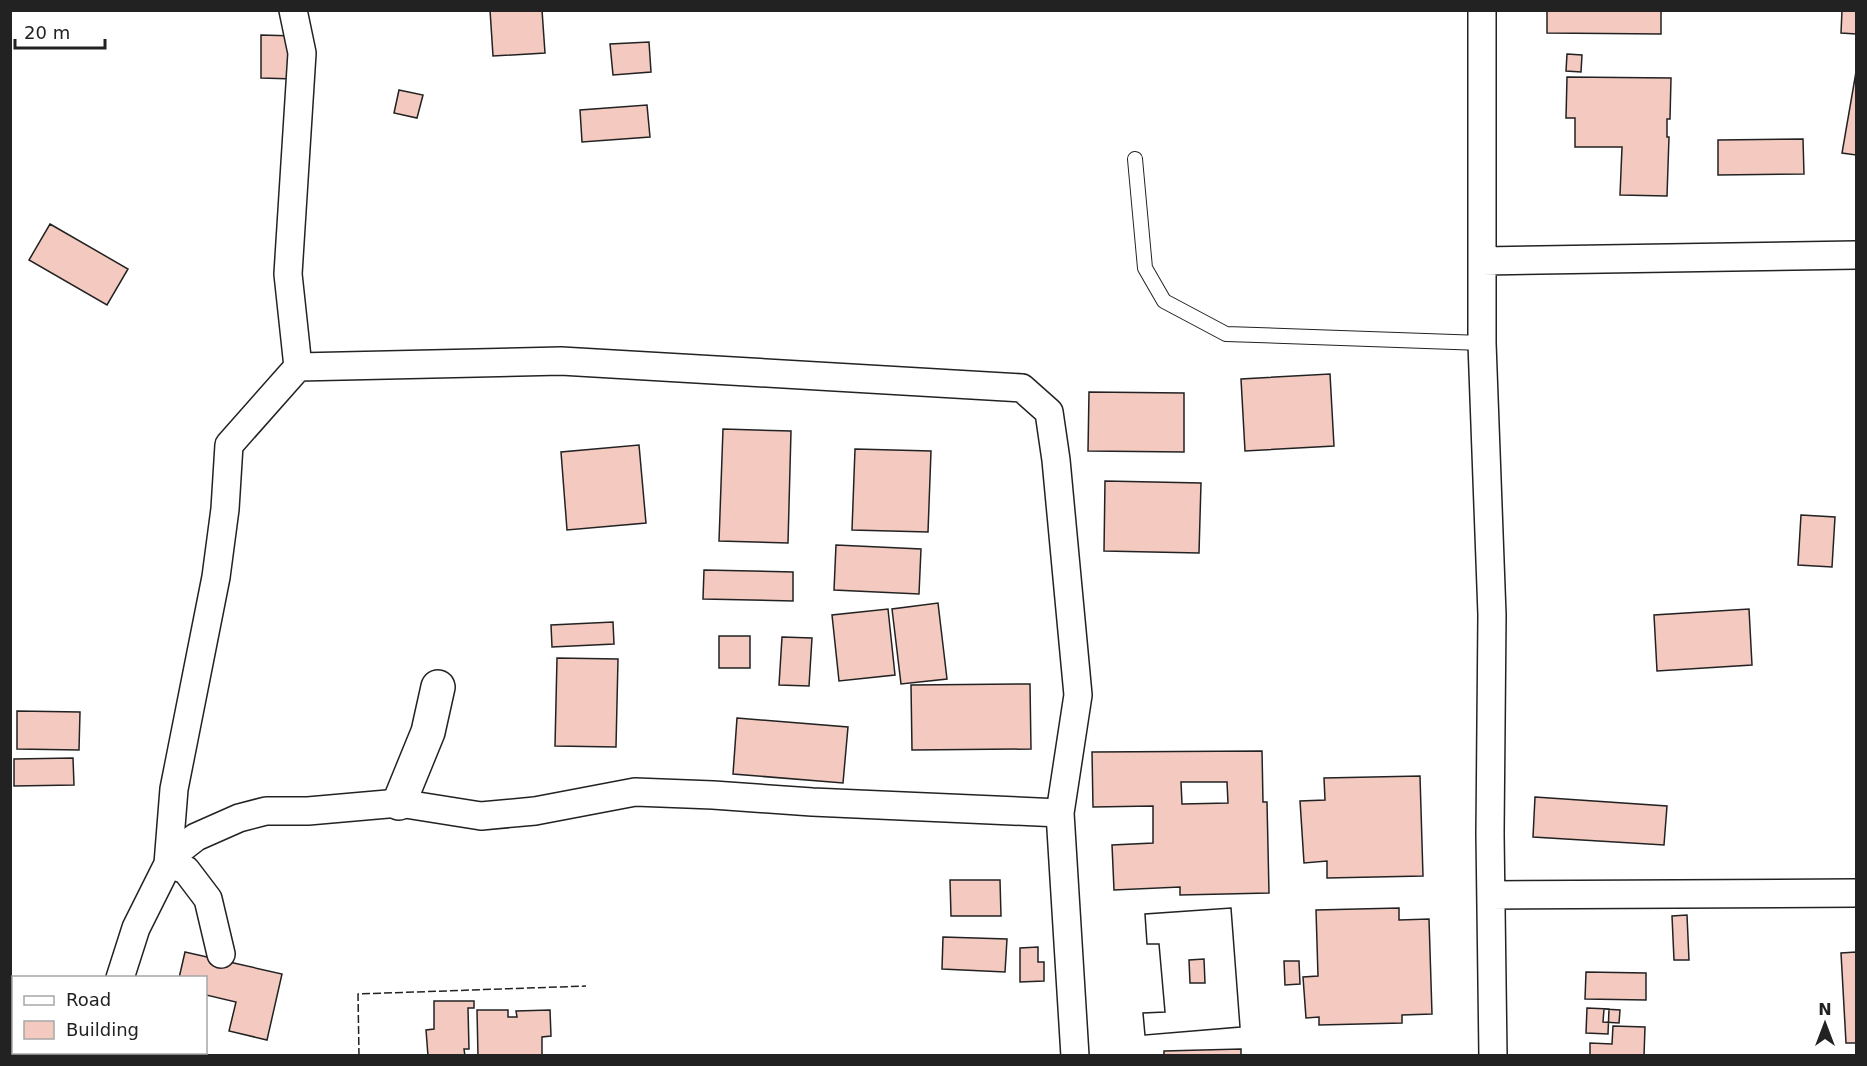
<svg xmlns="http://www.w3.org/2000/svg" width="1867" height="1066" font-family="'DejaVu Sans',sans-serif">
  <rect width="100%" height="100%" fill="#fff"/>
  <!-- building -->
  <path fill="#f3c9c0" stroke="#222" stroke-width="1.5" fill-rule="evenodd" d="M 490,10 L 542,10 L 545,53 L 493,56 Z
    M 1547,10 L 1661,10 L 1661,34 L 1547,33 Z
    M 1842,10 L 1856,10 L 1856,34 L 1841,33 Z
    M 261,35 L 295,36 L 294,79 L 261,78 Z
    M 649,42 L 651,72 L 613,75 L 610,44 Z
    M 1567,54 L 1582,55 L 1581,72 L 1566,71 Z
    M 1856,72 L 1856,155 L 1842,153 Z
    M 1567,77 L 1671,78 L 1670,119 L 1667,119 L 1667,137 L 1669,137 L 1667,196 L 1620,195 L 1622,147 L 1575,147 L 1575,118 L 1566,118 Z
    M 399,90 L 423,95 L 417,118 L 394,113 Z
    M 647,105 L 650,137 L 582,142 L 580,110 Z
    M 1803,139 L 1804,174 L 1718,175 L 1718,140 Z
    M 50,224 L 128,269 L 107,305 L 29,260 Z
    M 1330,374 L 1334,446 L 1245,451 L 1241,379 Z
    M 1089,392 L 1184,393 L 1184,452 L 1088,451 Z
    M 723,429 L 791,431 L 788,543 L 719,541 Z
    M 639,445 L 646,523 L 567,530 L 561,452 Z
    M 855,449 L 931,451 L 928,532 L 852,530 Z
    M 1105,481 L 1201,483 L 1199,553 L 1104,551 Z
    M 1801,515 L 1835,517 L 1832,567 L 1798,565 Z
    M 836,545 L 921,549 L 919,594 L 834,590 Z
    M 704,570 L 793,572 L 793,601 L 703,599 Z
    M 938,603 L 947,679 L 901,684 L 892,609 Z
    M 888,609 L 895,675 L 839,681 L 832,615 Z
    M 1749,609 L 1752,665 L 1657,671 L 1654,615 Z
    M 613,622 L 614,644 L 552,647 L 551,625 Z
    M 719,636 L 750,636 L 750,668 L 719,668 Z
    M 782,637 L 812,638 L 809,686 L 779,685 Z
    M 557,658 L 618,659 L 616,747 L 555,746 Z
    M 1030,684 L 1031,749 L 912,750 L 911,685 Z
    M 17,711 L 80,712 L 79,750 L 17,749 Z
    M 737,718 L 848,727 L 843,783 L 733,774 Z
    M 1262,751 L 1263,802 L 1267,802 L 1269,893 L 1180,895 L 1180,887 L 1114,890 L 1112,845 L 1153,843 L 1153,806 L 1093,807 L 1092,752 ZM 1181,782 L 1227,782 L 1228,803 L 1182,804 Z
    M 73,758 L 74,785 L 14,786 L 14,759 Z
    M 1420,776 L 1423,876 L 1327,878 L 1327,861 L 1304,863 L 1300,801 L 1325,800 L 1324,778 Z
    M 1535,797 L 1667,806 L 1664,845 L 1533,837 Z
    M 950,880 L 1000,880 L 1001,916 L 951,916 Z
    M 1231,908 L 1240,1027 L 1145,1035 L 1143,1013 L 1165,1012 L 1159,944 L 1147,944 L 1145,914 ZM 1204,959 L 1205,983 L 1190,983 L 1189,960 Z
    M 1231,908 L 1240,1027 L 1145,1035 L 1143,1013 L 1165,1012 L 1159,944 L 1147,944 L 1145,914 Z
    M 1399,908 L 1399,920 L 1429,919 L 1432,1014 L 1402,1015 L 1402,1023 L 1319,1025 L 1319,1017 L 1306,1018 L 1303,977 L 1318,976 L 1316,910 Z
    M 1687,915 L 1689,960 L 1674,960 L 1672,916 Z
    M 943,937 L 1007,939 L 1005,972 L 942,969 Z
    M 1038,947 L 1038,962 L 1044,962 L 1044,981 L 1020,982 L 1020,948 Z
    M 185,952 L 282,974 L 267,1040 L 229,1031 L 236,1002 L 206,995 L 206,978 L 179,978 Z
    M 1856,952 L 1856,1043 L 1846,1043 L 1841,953 Z
    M 1284,961 L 1299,961 L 1300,984 L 1285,985 Z
    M 1586,972 L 1646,973 L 1646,1000 L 1585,999 Z
    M 10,989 L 14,989 L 14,1021 L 10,1021 Z
    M 434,1001 L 474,1001 L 474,1008 L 468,1008 L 469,1049 L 464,1049 L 465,1056 L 428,1056 L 426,1030 L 434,1029 Z
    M 1587,1008 L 1609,1009 L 1608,1034 L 1586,1033 Z
    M 1604,1009 L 1620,1010 L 1619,1023 L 1603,1022 Z
    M 477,1010 L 508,1010 L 508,1017 L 517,1017 L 516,1011 L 550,1010 L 551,1036 L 542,1037 L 542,1056 L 478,1056 Z
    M 1613,1026 L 1645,1027 L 1644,1056 L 1590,1056 L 1590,1043 L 1612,1044 Z
    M 1241,1049 L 1241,1056 L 1164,1056 L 1164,1051 Z"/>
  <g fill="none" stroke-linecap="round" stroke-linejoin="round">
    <defs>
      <path id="lane" d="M 1135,159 L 1145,268 L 1164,301 L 1226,334 L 1482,343"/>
      <path id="street" d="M 1482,10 L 1482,343 L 1492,615 L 1490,834 L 1493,1056
        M 1483,261 L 1856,255
        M 298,367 L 561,361 L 1022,388 L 1049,412 L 1056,460 L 1078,695 L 1060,813 L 1075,1056
        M 1491,895 L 1856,893
        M 221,954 L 208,899 L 186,870 L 168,864 L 178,851 L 196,837 L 239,818 L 266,811 L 308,811 L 399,803 L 481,816 L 535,811 L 635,792 L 713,795 L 812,802 L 1060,813
        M 120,978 L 136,928 L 168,864 L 174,789 L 216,577 L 225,509 L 229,445 L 298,367 L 288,274 L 302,53 L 293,10
        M 96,1056 L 97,1052"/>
      <path id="secondary" d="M 399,803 L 428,732 L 438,687"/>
    </defs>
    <!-- lane casing -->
    <use href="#lane" stroke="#222" stroke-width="16"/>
    <!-- street casing -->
    <use href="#street" stroke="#222" stroke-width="30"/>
    <!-- secondary casing -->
    <use href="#secondary" stroke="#222" stroke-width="36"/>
    <!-- lane -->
    <use href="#lane" stroke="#fff" stroke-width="14"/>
    <!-- street -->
    <use href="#street" stroke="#fff" stroke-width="27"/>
    <!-- secondary -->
    <use href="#secondary" stroke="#fff" stroke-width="33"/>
    <!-- fence -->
    <path stroke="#222" stroke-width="1.5" stroke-dasharray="8 3" stroke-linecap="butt" d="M 359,1056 L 358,994 L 586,986"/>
  </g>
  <!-- border -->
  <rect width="1867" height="1066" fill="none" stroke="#222222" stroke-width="24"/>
  <!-- legend -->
  <rect x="12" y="976" width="195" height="78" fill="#ffffff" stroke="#a7a7a7" stroke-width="1.5"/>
  <rect x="24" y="996" width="30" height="9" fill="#ffffff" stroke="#a7a7a7" stroke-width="1.5"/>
  <text x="66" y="1006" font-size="18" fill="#222222">Road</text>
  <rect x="24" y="1021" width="30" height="18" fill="#f3c9c0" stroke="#a7a7a7" stroke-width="1.5"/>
  <text x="66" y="1036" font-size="18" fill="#222222">Building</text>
  <!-- north arrow -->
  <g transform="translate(1825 1024)" stroke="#ffffff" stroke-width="4.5" paint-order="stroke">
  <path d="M0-4.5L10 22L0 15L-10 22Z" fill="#222222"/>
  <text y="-9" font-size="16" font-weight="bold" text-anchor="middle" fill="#222222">N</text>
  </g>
  <!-- scale -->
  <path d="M15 39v9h90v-9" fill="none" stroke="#222222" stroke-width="3"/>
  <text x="24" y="39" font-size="18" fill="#222222" stroke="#ffffff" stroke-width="4.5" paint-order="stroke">20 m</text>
</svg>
